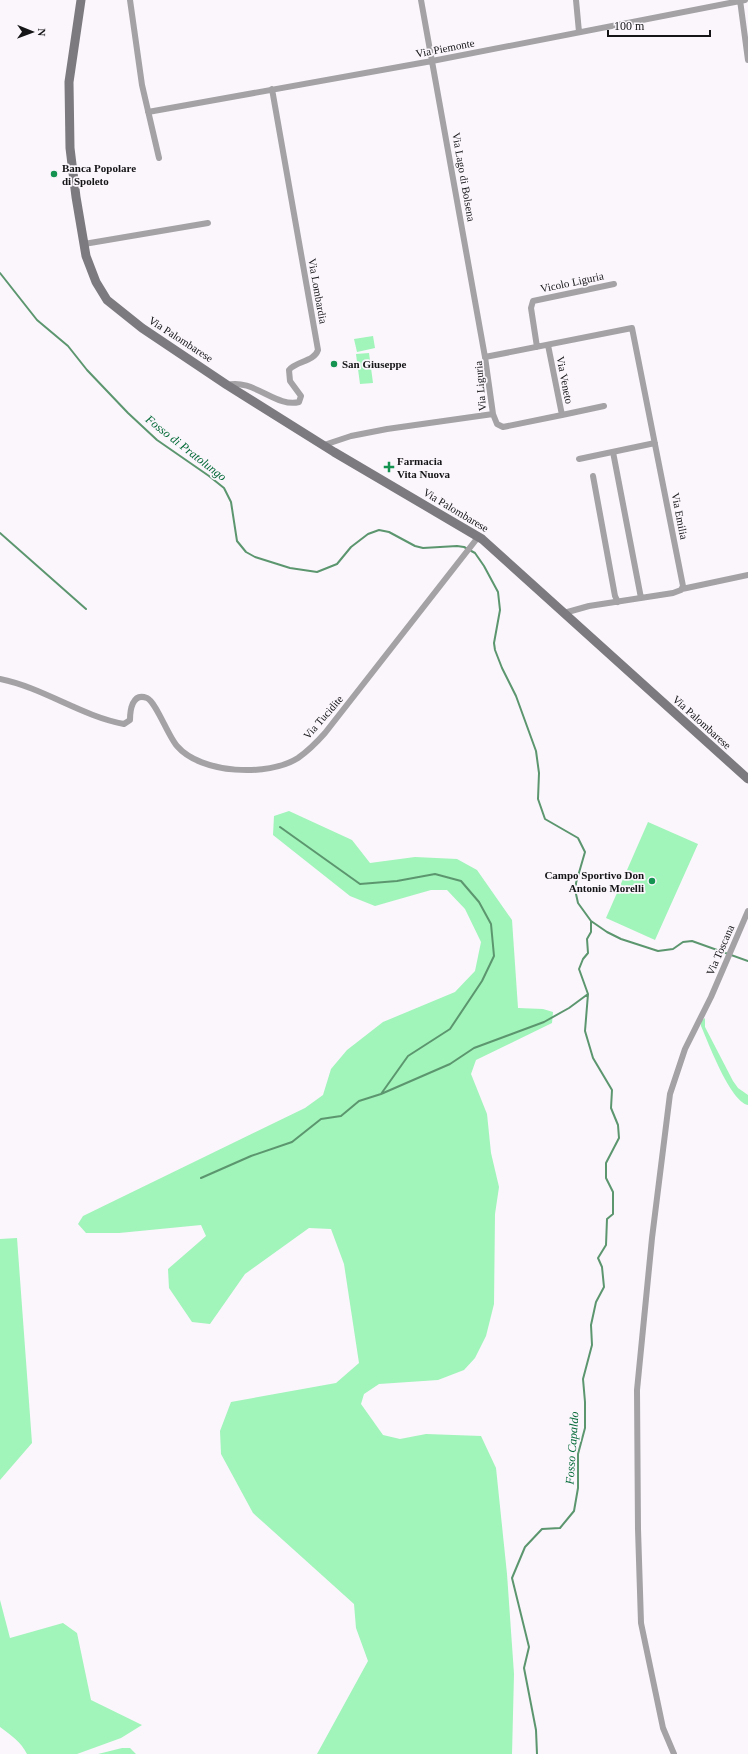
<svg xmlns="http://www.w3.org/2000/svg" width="748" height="1754" font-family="'Times New Roman',serif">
  <rect width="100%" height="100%" fill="#faf6fc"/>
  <!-- green -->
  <path fill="#a1f4ba" d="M 373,336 L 375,348 L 357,352 L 354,339 Z
    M 369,353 L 373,383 L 360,384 L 356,354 Z
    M 289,811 L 352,840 L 370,863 L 415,857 L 457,859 L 477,870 L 512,920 L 518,1008 L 543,1009 L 553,1012 L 552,1023 L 476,1060 L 471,1074 L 487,1114 L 491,1153 L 499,1187 L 495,1214 L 494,1304 L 486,1336 L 475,1358 L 464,1370 L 438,1380 L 379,1384 L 364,1394 L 361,1404 L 383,1435 L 400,1439 L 426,1434 L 481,1436 L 496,1468 L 507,1574 L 514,1674 L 512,1754 L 317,1754 L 368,1661 L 356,1628 L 354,1604 L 253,1513 L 221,1454 L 220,1431 L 231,1402 L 336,1383 L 359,1363 L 344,1264 L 331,1229 L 309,1228 L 245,1274 L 210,1324 L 192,1322 L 169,1288 L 168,1269 L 206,1236 L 201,1225 L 119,1233 L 86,1233 L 78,1224 L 83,1216 L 305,1108 L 323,1095 L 331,1069 L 347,1050 L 383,1022 L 455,992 L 475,971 L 481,942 L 465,909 L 447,890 L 431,890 L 375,906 L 350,896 L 273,835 L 274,816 Z
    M 648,822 L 698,844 L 655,940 L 606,918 Z
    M 705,1018 L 705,1027 L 733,1081 L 738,1088 L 748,1095 L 748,1105 C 730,1101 709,1044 701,1026 L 701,1021 Z
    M 17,1238 L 32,1443 L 0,1480 L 0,1239 Z
    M 0,1600 L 10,1638 L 63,1623 L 77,1633 L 91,1700 L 142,1725 L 121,1738 L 77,1754 L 27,1754 C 21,1742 11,1735 0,1727 Z
    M 122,1748 L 130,1748 L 136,1754 L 98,1754 Z"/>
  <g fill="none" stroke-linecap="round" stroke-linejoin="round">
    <!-- stream -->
    <path stroke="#5c966f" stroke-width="2" d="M 0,273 L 37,320 L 68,346 L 87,370 L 128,413 L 157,440 L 209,476 L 224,488 L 231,502 L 237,541 L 246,552 L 255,557 L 290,568 L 317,572 L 337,564 L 351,547 L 368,534 L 379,530 L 389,532 L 415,546 L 423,548 L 457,546 L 464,547 L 475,553 L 484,566 L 498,592 L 500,610 L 494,643 L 495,650 L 502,668 L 516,696 L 536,751 L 539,773 L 538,799 L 545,819 L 578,838 L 585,852 L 576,883 L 576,894 L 578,903 L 591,921 L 607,932 L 621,939 L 658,951 L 673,949 L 683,942 L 692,941 L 748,961
      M 0,533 L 86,609
      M 280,827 L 360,884 L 397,881 L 435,874 L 461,881 L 479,902 L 491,924 L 494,956 L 482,981 L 450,1029 L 408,1056 L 381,1094
      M 201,1178 L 251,1156 L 292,1142 L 321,1119 L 341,1116 L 359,1101 L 381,1094 L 450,1064 L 474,1048 L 544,1022 L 569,1008 L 588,994
      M 537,1754 L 536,1730 L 524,1668 L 529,1647 L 512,1578 L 525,1547 L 542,1529 L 560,1528 L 574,1511 L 578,1488 L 578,1454 L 585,1428 L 585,1402 L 583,1379 L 592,1345 L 591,1325 L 596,1302 L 604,1287 L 602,1267 L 598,1258 L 606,1245 L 607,1219 L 613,1214 L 613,1192 L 606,1178 L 606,1163 L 619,1138 L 618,1125 L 611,1108 L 612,1090 L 593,1058 L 585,1031 L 588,994 L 579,969 L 583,959 L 588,953 L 587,939 L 591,932 L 591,921"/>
    <!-- minor -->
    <path stroke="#a4a2a5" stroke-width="6" d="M 130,0 L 142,85 L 159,158
      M 421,0 L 485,357
      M 576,0 L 579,32
      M 740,0 L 748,60
      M 148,112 L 432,61 L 745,0
      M 84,244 L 208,223
      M 537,347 L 531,308 L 533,301 L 614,284
      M 227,385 C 253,378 276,408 299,402 L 301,396 L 290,381 L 289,370 C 296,361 314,362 318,350 L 272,89
      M 493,414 L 497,424 L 503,427 L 562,415 L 548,345
      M 562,415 L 604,406
      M 324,445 L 351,436 L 387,429 L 493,414 L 485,357 L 632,328 L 683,586 L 681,590 L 673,593 L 589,606 L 564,613
      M 613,452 L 641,598
      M 579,459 L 655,443
      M 593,476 L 615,596 L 618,602
      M 682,589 L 748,575
      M 0,679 C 44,688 81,716 124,724 L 130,720 C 130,711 132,692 147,698 C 156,702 168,736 177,746 C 201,774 268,777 298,758 C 308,751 317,742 325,733 L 479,536
      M 674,1754 L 663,1728 L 641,1623 L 638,1529 L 637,1390 L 652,1238 L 670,1094 L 685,1049 L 711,997 L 748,911"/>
    <!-- secondary -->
    <path stroke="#7c7a7e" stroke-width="9" d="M 81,0 L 69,82 L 70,148 L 76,197 L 86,256 L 96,282 L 107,300 L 142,328 L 227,385 L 334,452 L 482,539 L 748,779"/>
  </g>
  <!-- markers -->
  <g fill="#149350" stroke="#faf6fc" stroke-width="1.5">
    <circle cx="54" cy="174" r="4"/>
    <circle cx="334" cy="364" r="4"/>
    <path d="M387 461h4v4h4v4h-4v4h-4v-4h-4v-4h4z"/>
    <circle cx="652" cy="881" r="4"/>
  </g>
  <g text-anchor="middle" stroke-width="3.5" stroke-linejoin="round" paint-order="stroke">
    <!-- street labels -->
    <g font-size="11" fill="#151416" stroke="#faf6fc">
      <text transform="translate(445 48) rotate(-11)" y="4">Via Piemonte</text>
      <text transform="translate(464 177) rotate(80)" y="4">Via Lago di Bolsena</text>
      <text transform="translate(572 282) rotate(-12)" y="4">Vicolo Liguria</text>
      <text transform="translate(318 291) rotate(80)" y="4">Via Lombardia</text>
      <text transform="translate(181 339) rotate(33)" y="4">Via Palombarese</text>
      <text transform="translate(565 380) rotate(79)" y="4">Via Veneto</text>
      <text transform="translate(480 386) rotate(-95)" y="4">Via Liguria</text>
      <text transform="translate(456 510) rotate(31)" y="4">Via Palombarese</text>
      <text transform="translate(680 516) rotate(79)" y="4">Via Emilia</text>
      <text transform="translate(323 717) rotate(-49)" y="4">Via Tucidite</text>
      <text transform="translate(702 722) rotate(42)" y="4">Via Palombarese</text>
      <text transform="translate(720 950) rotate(-66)" y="4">Via Toscana</text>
    </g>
    <!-- poi labels -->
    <g font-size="11" font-weight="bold" fill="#151416" stroke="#faf6fc" text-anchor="start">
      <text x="62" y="172">Banca Popolare<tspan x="62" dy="13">di Spoleto</tspan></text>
      <text x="342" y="368">San Giuseppe</text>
      <text x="397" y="465">Farmacia<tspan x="397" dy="13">Vita Nuova</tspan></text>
      <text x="644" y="879" text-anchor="end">Campo Sportivo Don<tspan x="644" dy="13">Antonio Morelli</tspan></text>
    </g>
    <!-- water labels -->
    <g font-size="12" font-style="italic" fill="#036936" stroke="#faf6fc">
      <text transform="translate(186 448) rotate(38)" y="4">Fosso di Pratolungo</text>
      <text transform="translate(572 1448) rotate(-86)" y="4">Fosso Capaldo</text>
    </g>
  </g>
  <!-- north arrow -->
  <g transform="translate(32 32) rotate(91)" stroke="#faf6fc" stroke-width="3" paint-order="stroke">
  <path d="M0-3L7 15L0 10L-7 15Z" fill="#151416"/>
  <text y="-6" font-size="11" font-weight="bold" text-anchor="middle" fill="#151416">N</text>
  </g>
  <!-- scale -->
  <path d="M608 30v6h102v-6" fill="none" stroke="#151416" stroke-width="2"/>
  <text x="614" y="30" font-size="12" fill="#151416" stroke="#faf6fc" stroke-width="3" paint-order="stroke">100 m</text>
</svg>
